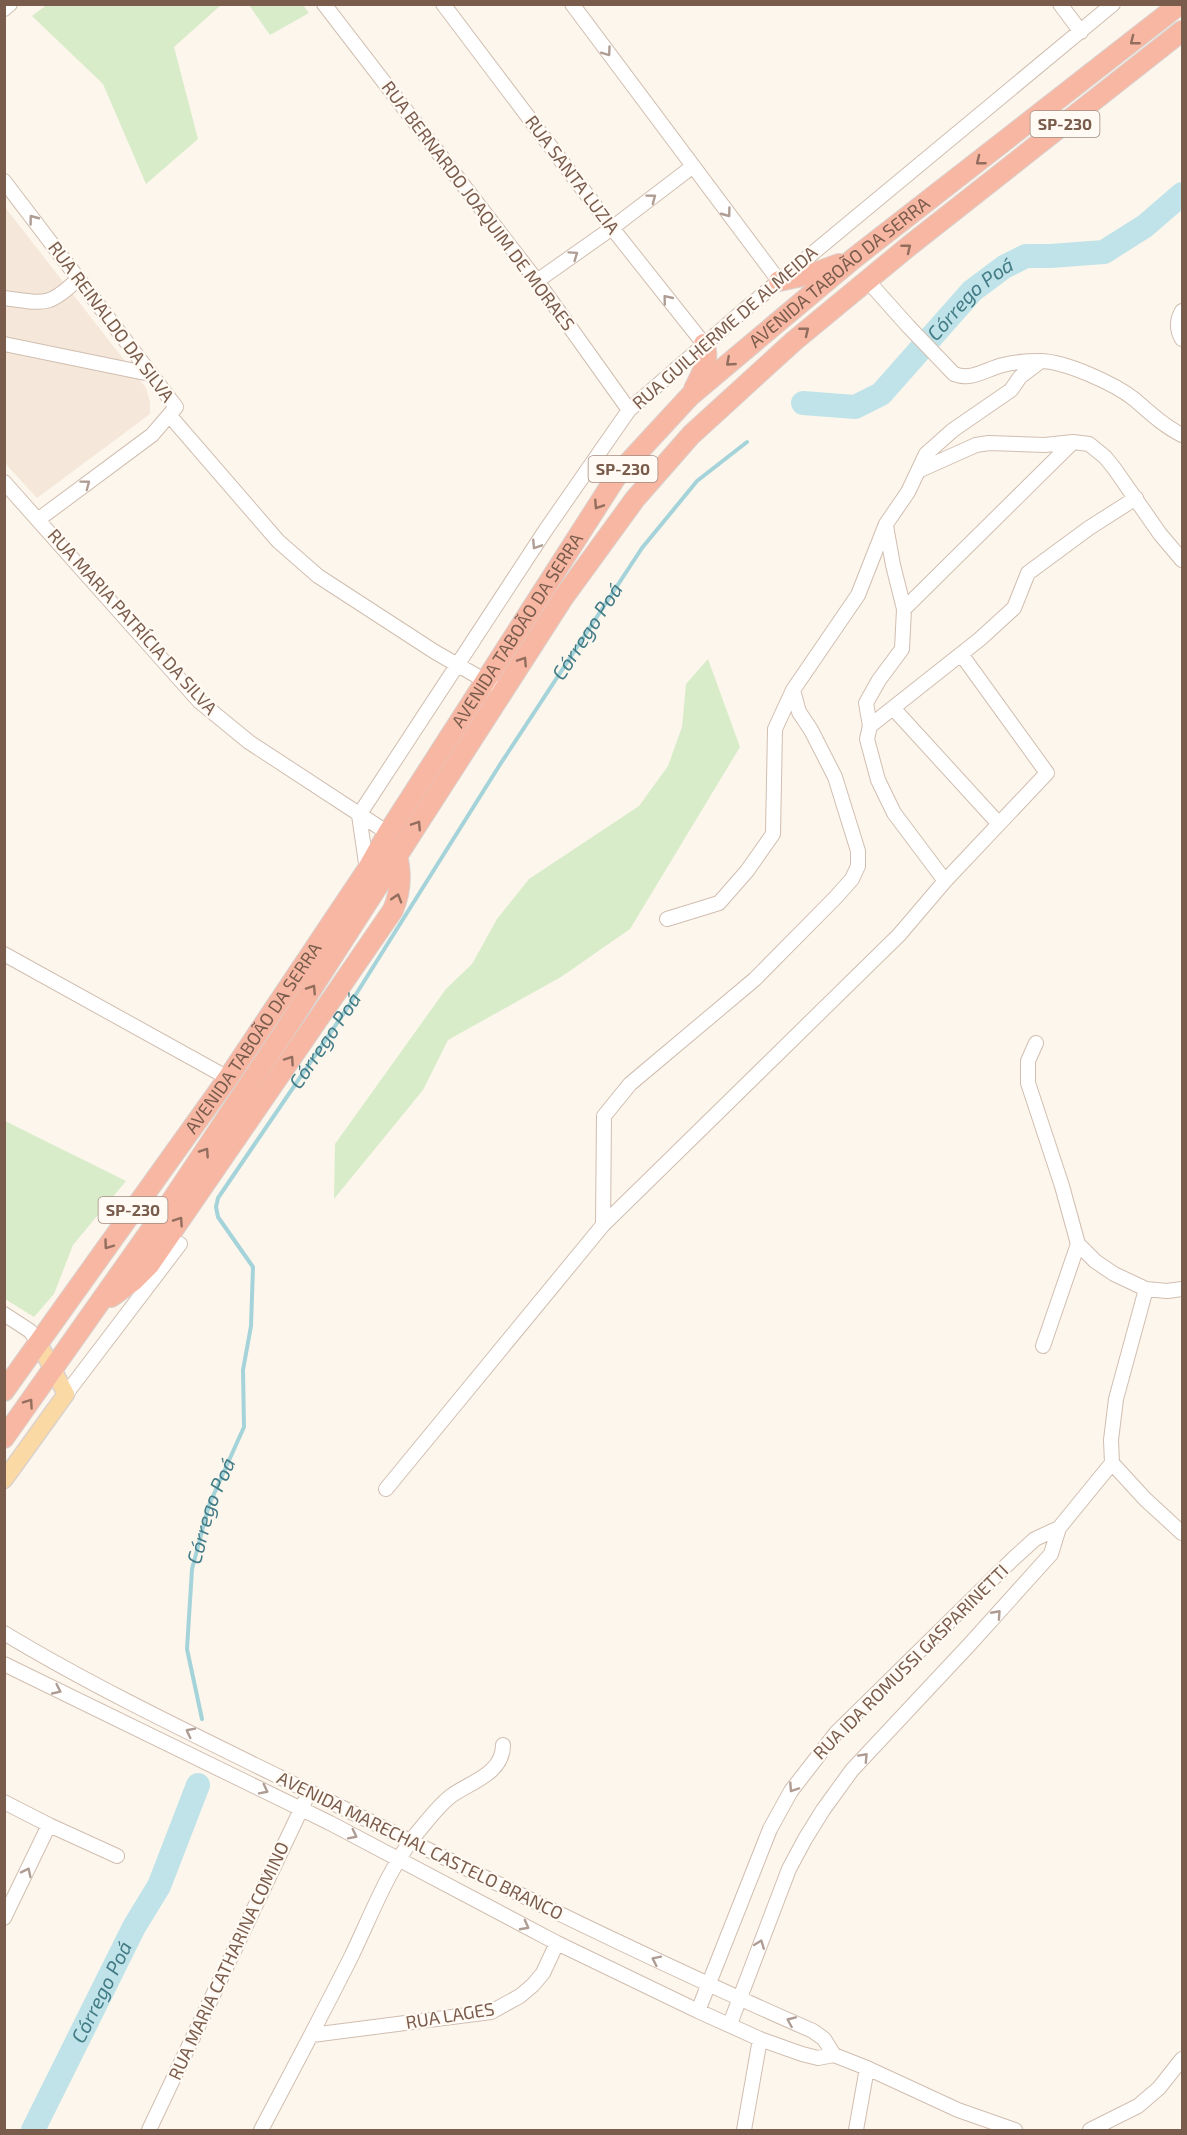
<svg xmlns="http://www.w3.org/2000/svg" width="1187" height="2135" font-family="'Exo 2',sans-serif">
  <rect width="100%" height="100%" fill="#fdf6ec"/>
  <!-- residential -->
  <path fill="#f5e8da" d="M 4,206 L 146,388 L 150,402 L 150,414 L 37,498 L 5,463 Z"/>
  <!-- green -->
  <path fill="#d8ecc9" d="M 48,4 L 221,5 L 174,47 L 198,139 L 146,184 L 103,84 L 32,16 Z
    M 249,5 L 303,5 L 309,13 L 270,35 Z
    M 708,659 L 740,747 L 630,929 L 561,977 L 448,1040 L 423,1090 L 334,1199 L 335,1144 L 446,989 L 472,964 L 497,919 L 529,879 L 639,806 L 668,766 L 682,727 L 686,684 Z
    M 5,1121 L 126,1181 L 73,1245 L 54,1294 L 34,1317 L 5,1299 Z"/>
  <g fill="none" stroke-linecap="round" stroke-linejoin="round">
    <!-- stream -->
    <path stroke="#a5d3da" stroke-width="4" id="s1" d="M 202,1719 L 187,1649 L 192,1569 L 209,1505 L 244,1427 L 243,1370 L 251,1326 L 253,1267 L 218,1217 L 216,1207 L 218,1198 L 348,1007 L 501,763 L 642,548 L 697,481 L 747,442"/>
    <!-- river -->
    <g stroke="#bfe3e8" stroke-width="24">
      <path id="s2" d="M 803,403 L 855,407 L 881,394 L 972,291 L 1004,267 L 1026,256 L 1050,256 L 1104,252 L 1145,226 L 1182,194"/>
      <path id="s3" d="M 33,2130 L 134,1927 L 159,1886 L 198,1785"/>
    </g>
    <defs>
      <path id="minor" d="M 324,4 L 537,281 L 629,410
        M 443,4 L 612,228 L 704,344
        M 572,4 L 779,281
        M 1060,4 L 1081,32
        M 4,9 L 10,4
        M 4,181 L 176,407 L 152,435 L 39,519
        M 867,280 L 908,326 L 954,374 C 972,381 986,369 1003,365 C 1014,362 1029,361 1040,361 C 1065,361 1115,384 1134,399 C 1150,413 1164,426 1182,435
        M 537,281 L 612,228 L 692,167
        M 4,298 C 44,303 48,308 78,279
        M 1182,311 C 1176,321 1177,330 1182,339
        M 4,344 L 150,374
        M 170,416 L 278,541 L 318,576 L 435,652 L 491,684
        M 920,470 L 976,445 L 989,443 L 1045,445 L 1073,442 L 1089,444 L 1105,457 L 1114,468 L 1160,534 L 1182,560
        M 4,482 L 199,701 L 249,742 L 388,833
        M 886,526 L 893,565 L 904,609 L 902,649 L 879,680 L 866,703 L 870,726 L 867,739 L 878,780 L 894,813 L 945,881
        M 904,609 L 1073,442
        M 893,708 L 999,824
        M 870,726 L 980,639 L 1014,608 L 1028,573 L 1089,528 L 1136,498
        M 359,815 L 545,531 L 629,410 L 743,311 L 1113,4
        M 359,815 L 367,870
        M 667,919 L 719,903 L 747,871 L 773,834 L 775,729 L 793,690 L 858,595 L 886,524 L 908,492 L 926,454 L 953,430 L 1011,390 L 1020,377 L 1041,361
        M 4,954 L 228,1078
        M 1036,1043 L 1028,1061 L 1028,1083 L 1062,1186 L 1078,1244 L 1095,1261 L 1114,1274 L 1146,1289 L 1167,1291 L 1182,1289
        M 603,1225 L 604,1116 L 630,1084 L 755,979 L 836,897 L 852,879 L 858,866 L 858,851 L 835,777 L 811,730 L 799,712 L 793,690
        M 1146,1289 L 1116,1399 L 1111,1440 L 1112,1463 L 1145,1499 L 1182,1533
        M 4,1314 L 30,1331 L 38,1342
        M 1043,1346 L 1078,1244
        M 66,1394 L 180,1244
        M 386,1489 L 603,1225 L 899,935 L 945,881 L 1047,773 L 961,654
        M 4,1633 C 102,1692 207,1741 310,1792 C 477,1873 643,1957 813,2031 L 824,2039 L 834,2055
        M 4,1664 L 330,1823 L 557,1943 L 698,2011 L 760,2039 L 802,2054 L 818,2058 L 834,2055 L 867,2068 L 958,2110 L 1015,2130
        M 4,1802 L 49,1825 L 117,1856
        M 4,1918 L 49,1825
        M 698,2011 L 770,1829 L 791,1791 L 836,1733 L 1013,1559 L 1035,1539 L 1059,1528
        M 730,2024 L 789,1869 L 805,1839 L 823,1810 L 852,1770 L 970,1644 L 1051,1554 L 1059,1528 L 1112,1463
        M 312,2035 L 491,2012 L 520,1996 L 533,1985 L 543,1973 L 557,1943
        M 149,2130 L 305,1801
        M 261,2130 C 291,2073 322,2015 351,1957 C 371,1916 388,1869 417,1833 C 428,1820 438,1806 451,1796 C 470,1782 503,1774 503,1745
        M 744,2130 L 760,2039
        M 856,2130 L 867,2068
        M 1090,2130 L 1138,2106 L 1159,2088 L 1182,2059"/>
      <path id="major" d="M 4,1480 L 66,1394 L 38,1342"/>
      <g id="highway">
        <path d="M 779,281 L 812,274 L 839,264"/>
        <path d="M 694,389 C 701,375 711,360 704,344"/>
        <path d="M 111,1297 L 133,1281 L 149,1265 L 393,910 C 401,891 402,872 396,852"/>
        <path id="s4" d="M 4,1391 L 228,1078 L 367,870 L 388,833 L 618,474 L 690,396 L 853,259 L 1180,4"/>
        <path d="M 4,1438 L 172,1200 L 284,1032 L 563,598 L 635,499 L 691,435 L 794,341 L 909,246 L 1182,31"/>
      </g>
    </defs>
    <!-- minor casing -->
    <use href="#minor" stroke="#d1beb0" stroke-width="16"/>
    <!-- major casing -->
    <use href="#major" stroke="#dad1cd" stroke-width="19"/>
    <!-- highway casing -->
    <use href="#highway" stroke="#dad1cd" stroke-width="22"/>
    <!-- minor -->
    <use href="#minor" stroke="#fff" stroke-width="14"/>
    <!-- major -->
    <use href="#major" stroke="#fbd9a5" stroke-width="16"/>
    <!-- highway -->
    <use href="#highway" stroke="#f7b7a3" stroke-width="20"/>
  </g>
  <!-- one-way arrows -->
  <defs><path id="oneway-chevron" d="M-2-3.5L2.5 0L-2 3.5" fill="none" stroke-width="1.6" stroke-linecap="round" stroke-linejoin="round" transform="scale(1.5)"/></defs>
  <g stroke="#936e5e">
    <use href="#oneway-chevron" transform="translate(1134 41) rotate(142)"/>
    <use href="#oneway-chevron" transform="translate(980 161) rotate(142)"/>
    <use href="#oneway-chevron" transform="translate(907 248) rotate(-39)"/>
    <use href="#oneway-chevron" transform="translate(805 331) rotate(-39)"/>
    <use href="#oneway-chevron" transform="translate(730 362) rotate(139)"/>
    <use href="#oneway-chevron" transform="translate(598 505) rotate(123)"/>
    <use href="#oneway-chevron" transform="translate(523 661) rotate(-57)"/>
    <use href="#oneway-chevron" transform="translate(417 825) rotate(-57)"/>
    <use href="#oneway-chevron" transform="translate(397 898) rotate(-73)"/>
    <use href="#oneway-chevron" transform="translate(312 989) rotate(-57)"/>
    <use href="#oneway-chevron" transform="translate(290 1060) rotate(-56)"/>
    <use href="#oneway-chevron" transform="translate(205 1152) rotate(-56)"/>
    <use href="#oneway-chevron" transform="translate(179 1221) rotate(-56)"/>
    <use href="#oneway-chevron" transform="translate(108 1245) rotate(126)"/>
    <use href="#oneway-chevron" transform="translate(29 1403) rotate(-55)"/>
  </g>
  <g stroke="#af9d94">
    <use href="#oneway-chevron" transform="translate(607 52) rotate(54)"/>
    <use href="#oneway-chevron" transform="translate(652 198) rotate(-37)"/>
    <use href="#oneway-chevron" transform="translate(727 213) rotate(53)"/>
    <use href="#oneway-chevron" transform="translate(33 219) rotate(-127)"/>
    <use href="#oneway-chevron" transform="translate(574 255) rotate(-35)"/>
    <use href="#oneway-chevron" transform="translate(667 299) rotate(-129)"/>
    <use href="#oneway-chevron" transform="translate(86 484) rotate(-37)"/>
    <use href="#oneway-chevron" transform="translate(536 545) rotate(123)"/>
    <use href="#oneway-chevron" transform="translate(997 1614) rotate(-48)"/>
    <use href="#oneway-chevron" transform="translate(57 1690) rotate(25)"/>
    <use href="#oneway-chevron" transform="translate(190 1732) rotate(-153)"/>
    <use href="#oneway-chevron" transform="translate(864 1757) rotate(-47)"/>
    <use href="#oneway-chevron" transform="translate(793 1788) rotate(124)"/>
    <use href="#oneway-chevron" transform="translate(264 1790) rotate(27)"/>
    <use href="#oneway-chevron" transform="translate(353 1835) rotate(27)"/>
    <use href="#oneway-chevron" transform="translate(27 1872) rotate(-64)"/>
    <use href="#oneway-chevron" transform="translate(525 1926) rotate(28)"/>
    <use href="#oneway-chevron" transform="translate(760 1944) rotate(-69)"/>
    <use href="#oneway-chevron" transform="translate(656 1960) rotate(-154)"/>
    <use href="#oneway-chevron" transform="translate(791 2021) rotate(-157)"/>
  </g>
  <g text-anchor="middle" stroke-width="4.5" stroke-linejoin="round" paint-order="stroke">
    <!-- shield labels -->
    <g fill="#fffaf3" stroke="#a28b7f" stroke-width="1.5">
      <rect x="1030.5" y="111" width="69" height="26" rx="4.5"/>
      <rect x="588.5" y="456" width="69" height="26" rx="4.5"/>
      <rect x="98.5" y="1197" width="69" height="26" rx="4.5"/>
    </g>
    <g font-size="16" font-weight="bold" fill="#7a5c4d">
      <text x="1065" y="130">SP-230</text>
      <text x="623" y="475">SP-230</text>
      <text x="133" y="1216">SP-230</text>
    </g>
    <!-- street labels -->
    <g font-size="18" fill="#7a5c4d" stroke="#fffaf3">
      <text transform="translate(572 175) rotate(53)" y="6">RUA SANTA LUZIA</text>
      <text transform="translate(478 206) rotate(53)" y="6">RUA BERNARDO JOAQUIM DE MORAES</text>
      <text dy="6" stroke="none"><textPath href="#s4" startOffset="1404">AVENIDA TABOÃO DA SERRA</textPath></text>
      <text transform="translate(111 322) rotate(53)" y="6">RUA REINALDO DA SILVA</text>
      <text transform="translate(725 328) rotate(-41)" y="6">RUA GUILHERME DE ALMEIDA</text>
      <text transform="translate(132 622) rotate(48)" y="6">RUA MARIA PATRÍCIA DA SILVA</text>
      <text dy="6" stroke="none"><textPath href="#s4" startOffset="918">AVENIDA TABOÃO DA SERRA</textPath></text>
      <text dy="6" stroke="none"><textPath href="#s4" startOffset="432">AVENIDA TABOÃO DA SERRA</textPath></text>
      <text transform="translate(911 1662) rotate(-45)" y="6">RUA IDA ROMUSSI GASPARINETTI</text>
      <text transform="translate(420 1846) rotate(26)" y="6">AVENIDA MARECHAL CASTELO BRANCO</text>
      <text transform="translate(229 1961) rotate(-65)" y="6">RUA MARIA CATHARINA COMINO</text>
      <text transform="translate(450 2016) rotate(-9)" y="6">RUA LAGES</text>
    </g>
    <!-- water labels -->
    <g font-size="20" font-style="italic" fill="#437c86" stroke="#fffaf3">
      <text dy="7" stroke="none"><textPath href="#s2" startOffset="212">Córrego Poá</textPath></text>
      <text dy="7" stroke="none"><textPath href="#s1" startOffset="1221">Córrego Poá</textPath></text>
      <text dy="7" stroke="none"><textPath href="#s1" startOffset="735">Córrego Poá</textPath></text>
      <text dy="7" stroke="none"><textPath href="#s1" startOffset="213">Córrego Poá</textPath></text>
      <text dy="7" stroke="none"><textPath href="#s3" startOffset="154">Córrego Poá</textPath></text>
    </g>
  </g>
  <!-- border -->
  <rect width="1187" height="2135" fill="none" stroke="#7a5c4d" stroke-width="12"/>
</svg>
